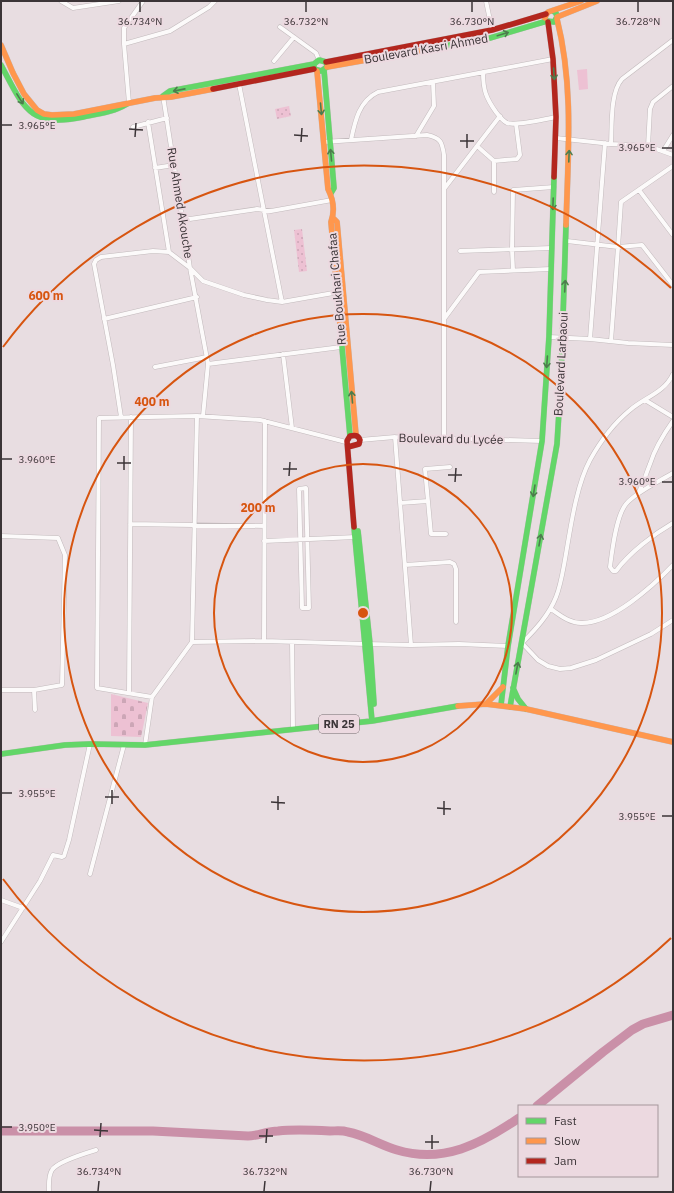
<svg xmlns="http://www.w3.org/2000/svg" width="674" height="1193" font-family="'IBM Plex Sans',sans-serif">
  <defs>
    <pattern id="grass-dots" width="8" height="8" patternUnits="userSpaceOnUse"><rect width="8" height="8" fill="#edc1d3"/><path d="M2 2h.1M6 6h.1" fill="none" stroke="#cca6b6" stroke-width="1.8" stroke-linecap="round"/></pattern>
    <pattern id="cemetery-stones" width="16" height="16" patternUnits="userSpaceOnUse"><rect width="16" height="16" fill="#edc1d3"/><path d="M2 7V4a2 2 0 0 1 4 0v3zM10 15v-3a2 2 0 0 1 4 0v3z" fill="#cca6b6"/></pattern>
  </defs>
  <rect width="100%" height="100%" fill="#e8dde1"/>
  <!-- grass -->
  <path fill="url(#grass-dots)" d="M 289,106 L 291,116 L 277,119 L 275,109 Z
    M 302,229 L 307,271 L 299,272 L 294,230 Z"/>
  <!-- cemetery -->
  <path fill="url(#cemetery-stones)" d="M 111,694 L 148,703 L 141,737 L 111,736 Z"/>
  <!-- garden -->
  <path fill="#edc1d3" d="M 587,69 L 588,89 L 579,90 L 577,70 Z"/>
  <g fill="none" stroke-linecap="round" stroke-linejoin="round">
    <!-- river -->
    <path stroke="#ca90a8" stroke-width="9" d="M 537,1106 L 603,1052 L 632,1030 L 643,1024 L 673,1015
      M 1,1131 L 153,1131 L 248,1136 C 258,1136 267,1131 278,1131 C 295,1129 313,1130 330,1131 C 336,1131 342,1130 348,1132 C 365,1135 380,1145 397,1150 C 443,1164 481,1144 519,1118"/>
    <defs>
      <path id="street" d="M 61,1 L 73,8 L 119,1
        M 486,1 L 492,30
        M 280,27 L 316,53 L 319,60
        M 124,44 L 170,31 L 209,7 L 215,1
        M 274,61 L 294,37
        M 483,72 C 483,90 486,98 496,112 C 499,116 503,121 507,123 C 516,126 546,119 556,117
        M 239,84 L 282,302
        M 163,96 L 190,268 L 203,281 L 244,295 L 267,300 L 282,302 L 339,292
        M 129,103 L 124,44 L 124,28 L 143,1
        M 148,122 L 169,252
        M 133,127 L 167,118
        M 416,136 L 434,106 L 433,82
        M 556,138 L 611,144 L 648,146 L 673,155
        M 351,140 C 355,121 359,101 378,92 L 553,59
        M 324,142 L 427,135 C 441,138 442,142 444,155 L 444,439
        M 611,144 C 612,126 610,92 622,79 L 673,40
        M 477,146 L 494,161 L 494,192
        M 648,146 L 650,109 L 653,102 L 673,86
        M 663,151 L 673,135
        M 494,161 L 517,159 L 520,155 L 516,124
        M 673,166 L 621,202 L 618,247 L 642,245 L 673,285
        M 155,168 L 174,165
        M 444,189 L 500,116
        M 639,190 L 673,235
        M 183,220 L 257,209 L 271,211 L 332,200
        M 567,241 L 618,247 L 611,341
        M 460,251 L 552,248
        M 513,270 L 512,249 L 513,190 L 554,187
        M 104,319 L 197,297
        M 444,319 L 479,272 L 551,269
        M 549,337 L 590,339 L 628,343 L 673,345
        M 590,339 L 605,143
        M 283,354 L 292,428
        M 208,364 L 341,347
        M 155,367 L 207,357
        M 673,374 C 664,393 645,397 630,410 C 614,423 600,442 590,460 C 575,488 570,533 564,565 C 562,576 560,587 556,597 C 549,615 535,630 522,643 L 538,660 L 548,666 L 560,669 L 571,668 L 596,660 L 651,634 L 673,620
        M 645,400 L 673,417
        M 197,416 L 192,642 L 264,641 L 265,421
        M 121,417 L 113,365 L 94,264 L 96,260 L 101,257 L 153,251 L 169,252 L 190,268 L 208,364 L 203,416
        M 395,437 L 411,645
        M 360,440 L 395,437 L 542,441
        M 673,473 C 660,481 636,492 626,504 C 616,516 612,551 610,567 L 613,571 L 616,571 C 629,553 654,534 673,523
        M 306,488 L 309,608 L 302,608 L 299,489 Z
        M 638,494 C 643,484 646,474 650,464 C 655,448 663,435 673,421
        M 400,503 L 428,501
        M 130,524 L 264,526
        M 446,534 L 431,534 L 425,469 L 450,467
        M 1,536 L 58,538 L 65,555 L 62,685 L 34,690
        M 264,541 L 356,537
        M 405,565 L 450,562 L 454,564 L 456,569 L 456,622
        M 551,609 C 560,615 569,623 581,623 C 611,624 653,586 673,565
        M 264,641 L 366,644 L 411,645 L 459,644 L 508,646
        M 292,642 L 293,729
        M 1,690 L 34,690 L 35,710
        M 129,693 L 131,417
        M 152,697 L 97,688 L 99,418 L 197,416 L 260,420 L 346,442
        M 145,745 L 152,697 L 192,642
        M 90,874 L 124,745
        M 1,900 L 23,908
        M 1,942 L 40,881 L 53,855 L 62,857 L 64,856 L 69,840 L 90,744
        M 49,1192 C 49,1185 48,1176 52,1170 C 57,1162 86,1153 96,1150"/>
      <path id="fast" d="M 445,46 L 490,38 L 547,21 L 554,22 L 557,17 L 556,13 L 553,11
        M 319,60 L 326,62 L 327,67 L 321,71 L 314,69 L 314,64 Z
        M 1,65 C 24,108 29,128 83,117 C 98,114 114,112 127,104
        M 324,70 L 334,188 L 331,193
        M 163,96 L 170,91 L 314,64
        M 341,336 L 350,436
        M 354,527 L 372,721
        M 358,531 L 370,644 L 374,704
        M 513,688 L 518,699 L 526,709
        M 501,705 L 508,646 L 542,441 L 549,337 L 554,177
        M 510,707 L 557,444 L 561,379 L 566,225
        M 1,754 L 65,745 L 90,744 L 145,745 L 372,721 L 458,706"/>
      <path id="slow" d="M 557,17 L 597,1
        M 545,18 L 546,15 L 548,12 L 581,1
        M 557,19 C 574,86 568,156 566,225
        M 1,45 L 13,73 L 24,94 L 37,110 L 44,114 L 52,115 L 74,114 L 155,98 L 171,97 L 213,89
        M 327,67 L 445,46
        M 317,71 L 328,189 C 333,199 335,211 331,222 L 341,336
        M 333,218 L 337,222 L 356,435
        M 486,704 L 503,687
        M 458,706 L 486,704 L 526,709 L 673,742"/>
      <path id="jam" d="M 548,22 L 553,59 L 556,117 L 554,177
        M 326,62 L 492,30 L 546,14
        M 213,89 L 314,69
        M 348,447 L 359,444 L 360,440 C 358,435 355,435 350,436 L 347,441 L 354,527"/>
    </defs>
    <!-- street casing -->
    <use href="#street" stroke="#c2babc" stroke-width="5"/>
    <!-- fast casing -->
    <use href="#fast" stroke="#c2babc" stroke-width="6"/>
    <!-- slow casing -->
    <use href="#slow" stroke="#c2babc" stroke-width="6"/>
    <!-- jam casing -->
    <use href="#jam" stroke="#c2babc" stroke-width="6"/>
    <!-- street -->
    <use href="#street" stroke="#fcfafa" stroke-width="4"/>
    <!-- fast -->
    <use href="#fast" stroke="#63d668" stroke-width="5.5"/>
    <!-- slow -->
    <use href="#slow" stroke="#ff974d" stroke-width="5.5"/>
    <!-- jam -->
    <use href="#jam" stroke="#b3261e" stroke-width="5.5"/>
  </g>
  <!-- one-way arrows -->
  <defs><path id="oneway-shaft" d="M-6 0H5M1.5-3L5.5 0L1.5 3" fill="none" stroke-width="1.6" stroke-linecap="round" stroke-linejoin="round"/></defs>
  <g stroke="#4d7d4d">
    <use href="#oneway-shaft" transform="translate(503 34) rotate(-17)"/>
    <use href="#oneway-shaft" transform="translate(554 74) rotate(86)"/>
    <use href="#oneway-shaft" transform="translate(179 90) rotate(169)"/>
    <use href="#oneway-shaft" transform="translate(20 99) rotate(58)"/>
    <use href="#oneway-shaft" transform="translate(321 109) rotate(85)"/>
    <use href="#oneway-shaft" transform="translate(331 155) rotate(-95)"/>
    <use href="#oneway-shaft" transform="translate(569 156) rotate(-88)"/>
    <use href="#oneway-shaft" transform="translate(553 204) rotate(92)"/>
    <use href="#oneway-shaft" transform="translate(565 286) rotate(-87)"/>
    <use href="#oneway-shaft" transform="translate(547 362) rotate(94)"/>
    <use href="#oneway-shaft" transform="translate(352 397) rotate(-95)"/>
    <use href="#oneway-shaft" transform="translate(534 491) rotate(99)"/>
    <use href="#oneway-shaft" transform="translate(540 540) rotate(-80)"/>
    <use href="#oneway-shaft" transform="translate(517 668) rotate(-79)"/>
  </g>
  <!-- ticks -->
  <path fill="none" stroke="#3b3437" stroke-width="1.5" d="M 140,12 L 140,2M 306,12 L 306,2M 472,12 L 472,2M 638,12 L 638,2M 2,125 L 12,125M 129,129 L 143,130M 294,135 L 308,136M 135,137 L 136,123M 460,141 L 474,141M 301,142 L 302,128M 467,148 L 467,134M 662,148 L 672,148M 2,459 L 12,459M 117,463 L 131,463M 283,469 L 297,469M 124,470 L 124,456M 448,475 L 462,475M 289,476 L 290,462M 455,482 L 456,468M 662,482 L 672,482M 2,793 L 12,793M 105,797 L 119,797M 271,802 L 285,803M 112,804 L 112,790M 437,808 L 451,809M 278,810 L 278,796M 444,815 L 444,801M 662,816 L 672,816M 2,1127 L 12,1127M 94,1130 L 108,1131M 259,1136 L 273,1136M 100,1137 L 101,1123M 425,1142 L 439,1142M 266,1143 L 267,1129M 432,1149 L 432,1135M 98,1191 L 99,1181M 264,1191 L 265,1181M 430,1191 L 431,1181"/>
  <!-- distance rings -->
  <g fill="none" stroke="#d75510" stroke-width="2">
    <circle cx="363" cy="613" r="149"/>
    <circle cx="363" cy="613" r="299"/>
    <path d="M671 938A448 448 0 0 1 3 879M3 347A448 448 0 0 1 671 288"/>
  </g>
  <g text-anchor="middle" stroke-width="4" stroke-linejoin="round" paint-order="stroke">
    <!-- shield labels -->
    <rect fill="#ecd9e0" stroke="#70666a" stroke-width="1" x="319" y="715" width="40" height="18" rx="3"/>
    <g font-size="11" font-weight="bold" fill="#3b3437">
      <text x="339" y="728">RN 25</text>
    </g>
    <!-- street labels -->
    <g font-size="12" fill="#3b3437" stroke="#ecd9e0">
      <text transform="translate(426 49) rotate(-10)" y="4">Boulevard Kasri Ahmed</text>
      <text transform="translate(180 203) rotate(81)" y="4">Rue Ahmed Akouche</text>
      <text transform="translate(337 289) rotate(-95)" y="4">Rue Boukhari Chafaa</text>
      <text transform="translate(561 364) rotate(-87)" y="4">Boulevard Larbaoui</text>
      <text transform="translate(451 439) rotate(1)" y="4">Boulevard du Lycée</text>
    </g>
  </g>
  <g font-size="10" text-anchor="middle" fill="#3b3437" stroke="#ecd9e0" stroke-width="4" stroke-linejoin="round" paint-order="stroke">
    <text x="140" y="25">36.734°N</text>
    <text x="306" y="25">36.732°N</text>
    <text x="472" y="25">36.730°N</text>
    <text x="638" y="25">36.728°N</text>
    <text x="37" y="129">3.965°E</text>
    <text x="637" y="151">3.965°E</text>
    <text x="37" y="463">3.960°E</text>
    <text x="637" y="485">3.960°E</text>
    <text x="37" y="797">3.955°E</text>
    <text x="637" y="820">3.955°E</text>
    <text x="37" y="1131">3.950°E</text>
    <text x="99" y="1175">36.734°N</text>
    <text x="265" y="1175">36.732°N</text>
    <text x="431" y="1175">36.730°N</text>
  </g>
  <circle cx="363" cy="613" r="6" fill="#d75510" stroke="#ecd9e0" stroke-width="2"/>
  <g font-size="12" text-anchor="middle" font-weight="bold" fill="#d75510" stroke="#ecd9e0" stroke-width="4" stroke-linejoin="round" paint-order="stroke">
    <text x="46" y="300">600 m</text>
    <text x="152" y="406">400 m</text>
    <text x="258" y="512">200 m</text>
  </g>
  <!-- border -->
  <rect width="674" height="1193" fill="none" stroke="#3b3437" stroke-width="4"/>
  <!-- legend -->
  <rect x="518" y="1105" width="140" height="72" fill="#ecd9e0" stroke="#a5979c"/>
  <rect x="526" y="1118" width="20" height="6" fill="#63d668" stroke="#a5979c"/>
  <text x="554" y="1125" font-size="12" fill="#3b3437">Fast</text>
  <rect x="526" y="1138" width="20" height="6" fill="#ff974d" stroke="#a5979c"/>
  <text x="554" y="1145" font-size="12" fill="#3b3437">Slow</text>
  <rect x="526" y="1158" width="20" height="6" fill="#b3261e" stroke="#a5979c"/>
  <text x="554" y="1165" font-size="12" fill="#3b3437">Jam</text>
</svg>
